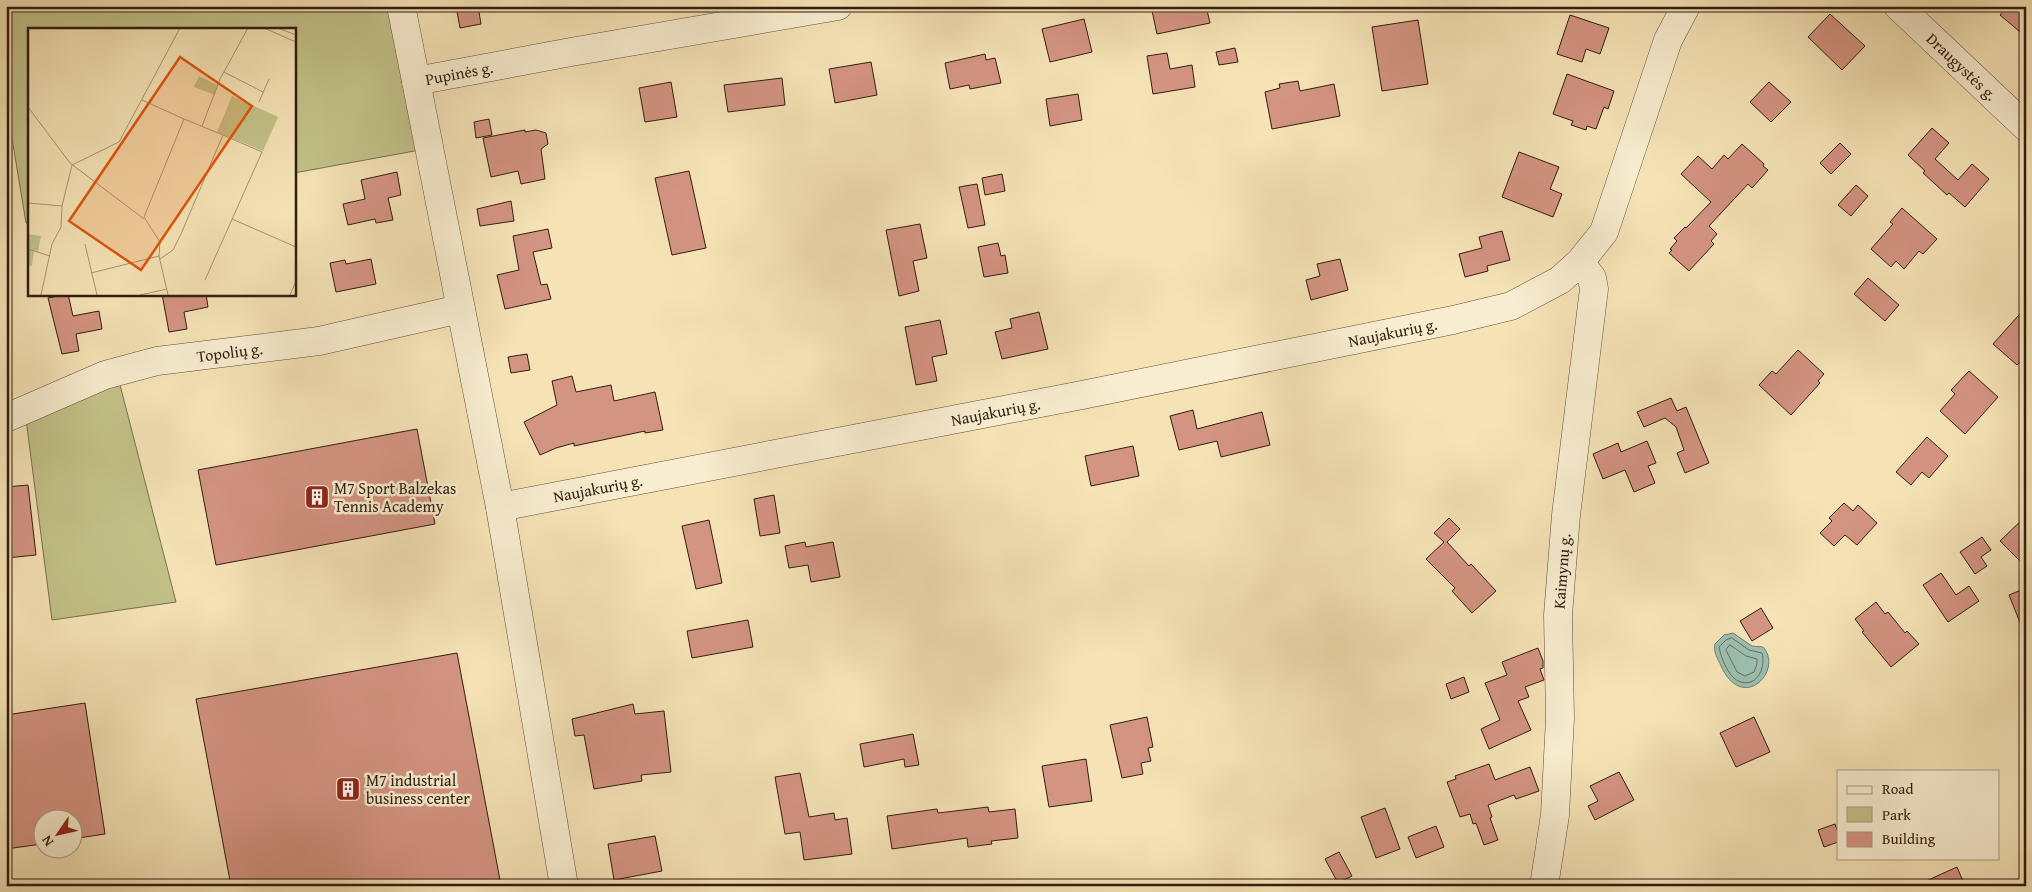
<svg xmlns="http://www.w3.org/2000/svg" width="2032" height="892" font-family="'Gentium Book Plus',serif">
  <rect width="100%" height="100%" fill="#f5e3b6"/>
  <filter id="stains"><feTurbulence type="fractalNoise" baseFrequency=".004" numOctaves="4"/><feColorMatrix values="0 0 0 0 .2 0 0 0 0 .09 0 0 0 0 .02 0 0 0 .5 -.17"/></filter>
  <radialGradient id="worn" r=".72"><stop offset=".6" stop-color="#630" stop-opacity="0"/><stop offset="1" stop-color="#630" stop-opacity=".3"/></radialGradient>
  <!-- green -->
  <path fill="#c2c289" stroke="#7a704d" d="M 6,6 L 392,6 L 420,150 L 294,173 L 294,29 L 29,29 L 29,223 L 26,223 L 6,102 Z
    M 119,381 L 176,602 L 52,620 L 26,419 Z"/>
  <!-- water -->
  <path fill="#9cbeaf" stroke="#717e70" d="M 1733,633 L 1752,646 L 1763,647 C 1784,670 1743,714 1721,666 C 1718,659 1713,652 1715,644 L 1724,635 Z"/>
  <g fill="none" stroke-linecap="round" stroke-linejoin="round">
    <!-- shore -->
    <path stroke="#666e60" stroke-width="1" d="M 1732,638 L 1749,650 L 1762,653 C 1766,666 1758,687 1741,682 C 1729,679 1721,658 1719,647 L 1726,640 Z
      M 1730,645 L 1746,656 L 1757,659 L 1757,664 L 1754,672 L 1745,676 L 1737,672 L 1726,650 Z"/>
  </g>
  <!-- building -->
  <path fill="#d49482" stroke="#311d11" d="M 456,6 L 478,6 L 481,24 L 460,28 Z
    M 1151,6 L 1206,6 L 1210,23 L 1157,34 Z
    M 2007,6 L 2026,6 L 2026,37 L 2000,15 Z
    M 1830,14 L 1865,46 L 1842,70 L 1808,37 Z
    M 1570,15 L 1609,28 L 1600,54 L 1586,49 L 1582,62 L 1557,54 Z
    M 1084,19 L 1092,52 L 1050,62 L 1042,29 Z
    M 1418,20 L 1428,84 L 1382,91 L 1372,27 Z
    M 1235,48 L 1238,62 L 1219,65 L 1216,52 Z
    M 1167,53 L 1170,69 L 1192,65 L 1195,87 L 1153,94 L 1147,56 Z
    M 985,54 L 986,60 L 995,58 L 1001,83 L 970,89 L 969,85 L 950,89 L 945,63 Z
    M 871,62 L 877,95 L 835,103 L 829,69 Z
    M 1567,74 L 1614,91 L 1608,109 L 1604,107 L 1596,129 L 1587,126 L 1586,130 L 1571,125 L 1573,121 L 1553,114 Z
    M 782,78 L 785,105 L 728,112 L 724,85 Z
    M 1298,81 L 1300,91 L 1334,84 L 1340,116 L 1272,129 L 1265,92 L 1280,88 L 1279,84 Z
    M 671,82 L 677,117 L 645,122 L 639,88 Z
    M 1769,82 L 1791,102 L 1771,122 L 1750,102 Z
    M 1078,94 L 1082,120 L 1050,126 L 1046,99 Z
    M 489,119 L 492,135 L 476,138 L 474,122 Z
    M 1932,128 L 1949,143 L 1935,159 L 1958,180 L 1972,164 L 1989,179 L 1965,207 L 1949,193 L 1947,195 L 1923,173 L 1925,171 L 1908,155 Z
    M 525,130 L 525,132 L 536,130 L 546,133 L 548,144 L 541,149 L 545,179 L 521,184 L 518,171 L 491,177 L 483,138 Z
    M 1840,143 L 1851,154 L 1831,174 L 1820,163 Z
    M 1742,144 L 1764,164 L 1763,166 L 1768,170 L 1752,188 L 1748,184 L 1709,226 L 1717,234 L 1711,241 L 1714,244 L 1689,271 L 1669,253 L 1672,250 L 1670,249 L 1677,241 L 1674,238 L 1685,227 L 1686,228 L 1711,202 L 1681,174 L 1698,156 L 1712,169 L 1724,155 L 1728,159 Z
    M 1519,152 L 1559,167 L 1550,189 L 1562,194 L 1553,217 L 1502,197 Z
    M 689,171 L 706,248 L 672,255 L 655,178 Z
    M 397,172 L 401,195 L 388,198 L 393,220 L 376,223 L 375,219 L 348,225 L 343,204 L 365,199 L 361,180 Z
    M 1002,174 L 1005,191 L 985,195 L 982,178 Z
    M 977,184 L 985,225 L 968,228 L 959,187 Z
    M 1856,185 L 1868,196 L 1851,216 L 1838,205 Z
    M 511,201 L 514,221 L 480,226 L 477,209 Z
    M 1902,208 L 1937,239 L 1923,254 L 1919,251 L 1904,269 L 1896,261 L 1891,267 L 1871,249 L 1893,224 L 1890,222 Z
    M 920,224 L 927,258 L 913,261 L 919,291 L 899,296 L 886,230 Z
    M 548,229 L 552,248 L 533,252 L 541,285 L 547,284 L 551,299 L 505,309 L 497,275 L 519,270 L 513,236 Z
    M 1502,231 L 1510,260 L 1487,266 L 1488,271 L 1465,277 L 1459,254 L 1482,248 L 1479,237 Z
    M 998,243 L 1001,256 L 1005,255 L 1008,273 L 984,277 L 978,247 Z
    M 371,259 L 376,284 L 336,292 L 330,263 L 345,260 L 346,264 Z
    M 1340,259 L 1348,290 L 1311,300 L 1306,280 L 1320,276 L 1317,264 Z
    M 1868,278 L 1899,305 L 1885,321 L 1854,294 Z
    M 68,294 L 73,316 L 99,311 L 102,329 L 76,334 L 79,351 L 62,354 L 48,298 Z
    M 162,294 L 206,294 L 208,307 L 184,312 L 187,329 L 169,332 Z
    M 2026,307 L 2026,356 L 2017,365 L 1993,344 Z
    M 1039,312 L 1048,349 L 1002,359 L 995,332 L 1012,328 L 1010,319 Z
    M 940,320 L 947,354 L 932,357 L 937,381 L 916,385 L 905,327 Z
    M 1798,350 L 1824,374 L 1818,381 L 1820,383 L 1791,415 L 1759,385 L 1772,371 L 1776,374 Z
    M 527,354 L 530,370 L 511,373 L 508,357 Z
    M 1969,371 L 1998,397 L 1965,434 L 1940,411 L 1955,394 L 1951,390 Z
    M 572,376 L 576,392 L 611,385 L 614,401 L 655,392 L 663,430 L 645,433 L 645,431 L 574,446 L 574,443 L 556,448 L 540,455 L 524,422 L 557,405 L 552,381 Z
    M 1671,398 L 1677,411 L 1686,407 L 1709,463 L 1685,473 L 1677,453 L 1684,450 L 1676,427 L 1665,418 L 1644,427 L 1637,412 Z
    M 1193,410 L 1197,429 L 1262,412 L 1270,445 L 1221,457 L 1217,441 L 1179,450 L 1170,416 Z
    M 417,429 L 435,524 L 216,565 L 198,470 Z
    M 1927,437 L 1948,456 L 1929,478 L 1922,472 L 1911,485 L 1896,472 Z
    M 1647,441 L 1656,463 L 1648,466 L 1655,483 L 1634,492 L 1625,470 L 1603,479 L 1593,454 L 1618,443 L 1621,452 Z
    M 1133,446 L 1139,476 L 1091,486 L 1085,456 Z
    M 28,485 L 36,555 L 6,558 L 6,487 Z
    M 774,495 L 780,533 L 760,536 L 754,499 Z
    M 1844,503 L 1853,511 L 1858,505 L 1877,523 L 1857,545 L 1845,535 L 1834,546 L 1820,533 L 1832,521 L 1829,518 Z
    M 2026,516 L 2026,567 L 2000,541 Z
    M 1449,518 L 1460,529 L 1447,542 L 1469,566 L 1471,564 L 1496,591 L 1472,613 L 1452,591 L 1455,588 L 1426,559 L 1444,542 L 1434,533 Z
    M 709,520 L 722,583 L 696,589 L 682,526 Z
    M 1982,537 L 1991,550 L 1981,557 L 1987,566 L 1975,574 L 1960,552 Z
    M 805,542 L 806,547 L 833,542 L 840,577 L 811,582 L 808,565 L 789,568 L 785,546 Z
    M 1941,573 L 1956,595 L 1969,586 L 1979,601 L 1948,622 L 1923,585 Z
    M 2026,588 L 2026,635 L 2025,635 L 2009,595 Z
    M 1876,602 L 1885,614 L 1888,612 L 1905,633 L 1907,631 L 1919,644 L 1891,667 L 1862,632 L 1864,631 L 1855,619 Z
    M 1761,608 L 1773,628 L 1752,641 L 1740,621 Z
    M 748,620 L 753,647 L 692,658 L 687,631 Z
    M 1538,648 L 1543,661 L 1543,668 L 1540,669 L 1544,680 L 1525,687 L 1529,697 L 1518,701 L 1531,730 L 1489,749 L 1481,729 L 1500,720 L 1485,683 L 1507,675 L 1502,662 Z
    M 457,653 L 500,880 L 444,886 L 231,886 L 196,699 Z
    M 1464,677 L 1469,692 L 1451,699 L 1446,684 Z
    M 85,703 L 105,834 L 72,839 L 72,820 L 42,820 L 42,844 L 6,849 L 6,715 Z
    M 633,704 L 635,714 L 664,711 L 671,772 L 641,775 L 642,781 L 594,789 L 584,735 L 575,736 L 572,719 Z
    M 1147,717 L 1153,747 L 1148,748 L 1151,761 L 1141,763 L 1143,774 L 1122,778 L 1110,725 Z
    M 1754,717 L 1770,752 L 1736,767 L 1720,733 Z
    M 913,734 L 919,765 L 905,767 L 904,759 L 864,767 L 860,744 Z
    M 1086,759 L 1092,801 L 1049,807 L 1042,766 Z
    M 1489,764 L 1495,780 L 1530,767 L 1539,791 L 1516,799 L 1514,795 L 1488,805 L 1492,817 L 1490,818 L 1498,840 L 1484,845 L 1476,823 L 1473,824 L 1470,814 L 1460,817 L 1447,782 L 1456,779 L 1455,776 Z
    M 1619,772 L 1634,800 L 1595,820 L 1588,806 L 1598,801 L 1590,786 Z
    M 800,773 L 809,817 L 834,813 L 835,820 L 847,818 L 852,854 L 804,860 L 800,832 L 785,834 L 775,777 Z
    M 988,807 L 989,812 L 1015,809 L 1018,838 L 991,841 L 992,844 L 968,847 L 967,838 L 892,849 L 887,816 L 937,809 L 938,813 Z
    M 1385,808 L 1400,849 L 1376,858 L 1361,817 Z
    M 1835,824 L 1838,833 L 1838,842 L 1824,847 L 1818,830 Z
    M 1436,826 L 1444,847 L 1416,858 L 1408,837 Z
    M 655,836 L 662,871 L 614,880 L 608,844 Z
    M 1339,852 L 1352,876 L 1338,883 L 1325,859 Z
    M 1957,867 L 1965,886 L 1915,886 Z"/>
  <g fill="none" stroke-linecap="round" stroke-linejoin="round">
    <defs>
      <g id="minor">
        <path d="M 401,6 L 416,81"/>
        <path id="s1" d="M 1898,6 L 2026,127"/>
        <path id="s2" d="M 6,418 L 105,375 L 157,361 L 319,341 L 460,309"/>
        <path id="s3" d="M 500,507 L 416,81 L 571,52 L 838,6"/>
        <path id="s4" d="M 564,886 L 500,507 L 1082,395 L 1453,320 L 1511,306 L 1560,280 L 1580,262 L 1604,232 L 1668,40 L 1686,6"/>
        <path id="s5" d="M 1544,886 L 1555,815 L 1560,718 L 1558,615 L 1566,515 L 1594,289 L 1592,278 L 1580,262"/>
      </g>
    </defs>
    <!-- minor casing -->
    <use href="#minor" stroke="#624e3a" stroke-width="29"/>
    <!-- minor -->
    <use href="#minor" stroke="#f8edd0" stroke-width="28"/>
  </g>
  <!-- icons -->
  <defs>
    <symbol id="building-square" viewBox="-11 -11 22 22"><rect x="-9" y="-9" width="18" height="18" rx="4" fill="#8f2418" stroke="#f8edd0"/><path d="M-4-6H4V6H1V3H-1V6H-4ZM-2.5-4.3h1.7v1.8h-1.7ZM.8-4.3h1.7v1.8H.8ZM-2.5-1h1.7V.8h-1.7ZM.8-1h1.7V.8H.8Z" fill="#fff"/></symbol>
  </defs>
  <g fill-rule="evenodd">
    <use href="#building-square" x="303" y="483" width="28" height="28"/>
    <use href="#building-square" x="334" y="775" width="28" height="28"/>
  </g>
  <g text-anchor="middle" stroke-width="5" stroke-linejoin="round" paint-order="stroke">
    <!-- street labels -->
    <g font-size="16" fill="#311d11" stroke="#f8edd0">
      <text dy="6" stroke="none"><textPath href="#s1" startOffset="88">Draugystės g.</textPath></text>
      <text dy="6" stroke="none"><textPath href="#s3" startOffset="478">Pupinės g.</textPath></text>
      <text dy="6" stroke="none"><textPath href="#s4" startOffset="1294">Naujakurių g.</textPath></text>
      <text dy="6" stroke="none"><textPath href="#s2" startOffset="235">Topolių g.</textPath></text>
      <text dy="6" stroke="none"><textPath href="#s4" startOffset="889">Naujakurių g.</textPath></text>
      <text dy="6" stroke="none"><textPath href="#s4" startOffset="484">Naujakurių g.</textPath></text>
      <text dy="6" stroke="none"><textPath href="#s5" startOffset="316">Kaimynų g.</textPath></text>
    </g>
    <!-- poi labels -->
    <g font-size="16" fill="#311d11" stroke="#f8edd0" text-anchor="start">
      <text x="334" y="494">M7 Sport Balzekas<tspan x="334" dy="18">Tennis Academy</tspan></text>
      <text x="366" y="786">M7 industrial<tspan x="366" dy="18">business center</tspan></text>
    </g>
  </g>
  <!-- overview -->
  <g transform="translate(28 28)">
    <rect width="268" height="268" fill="#f5e3b6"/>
    <path d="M 171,48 L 189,57 L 187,67 L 166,59 ZM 204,68 L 250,89 L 235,123 L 189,104 ZM 0,206 L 13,208 L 10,223 L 6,222 L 4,238 L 0,237 Z" fill="#c2c289"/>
    <path fill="none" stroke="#a79474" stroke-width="1" d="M 236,0 L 268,14M 250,0 L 268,7M 196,44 L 235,64M 114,72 L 156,91 L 116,189 L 132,214 L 131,228 L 140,267M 231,74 L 241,51M 0,79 L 42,135 L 116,191M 174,98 L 192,51 L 220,0M 44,137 L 91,114 L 152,0M 0,175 L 34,178M 204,191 L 268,219M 57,216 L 69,267M 0,221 L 22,228M 132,231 L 145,222 L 153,206 L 195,107 L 156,91M 63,245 L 131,228M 177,252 L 234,124 L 195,107M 13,267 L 24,216 L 33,199 L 34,178 L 44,137M 112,267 L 139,261M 262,267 L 268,253"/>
    <path fill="#df560c" fill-opacity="0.15" stroke="#df560c" stroke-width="2.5" d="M 152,29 L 224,78 L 113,242 L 41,193 Z"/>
    <rect width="268" height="268" fill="none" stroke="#311d11" stroke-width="2.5"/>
  </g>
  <!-- margin -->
  <rect width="2032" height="892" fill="none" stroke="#f5e3b6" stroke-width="25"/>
  <rect x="8" y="8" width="2017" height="877" fill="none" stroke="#311d11" stroke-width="2.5"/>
  <rect x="12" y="12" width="2007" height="867" fill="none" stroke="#311d11"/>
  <!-- legend -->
  <rect x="1837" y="770" width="162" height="90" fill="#f8edd0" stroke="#a89a84"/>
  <rect x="1847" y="786" width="25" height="8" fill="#f8edd0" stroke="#a89a84"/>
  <text x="1882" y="794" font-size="15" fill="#311d11">Road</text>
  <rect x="1847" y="807" width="25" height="15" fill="#c2c289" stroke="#a89a84"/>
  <text x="1882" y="820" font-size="15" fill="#311d11">Park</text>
  <rect x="1847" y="832" width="25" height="15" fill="#d49482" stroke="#a89a84"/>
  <text x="1882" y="844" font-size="15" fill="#311d11">Building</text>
  <!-- north arrow -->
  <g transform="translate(58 834) rotate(236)"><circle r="24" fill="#f8edd0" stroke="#a89a84"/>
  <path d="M0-4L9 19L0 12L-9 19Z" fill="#8f2418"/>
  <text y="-8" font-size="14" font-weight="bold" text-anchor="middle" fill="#311d11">N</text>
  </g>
  <rect width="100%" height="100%" filter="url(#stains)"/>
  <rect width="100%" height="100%" fill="url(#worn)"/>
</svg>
